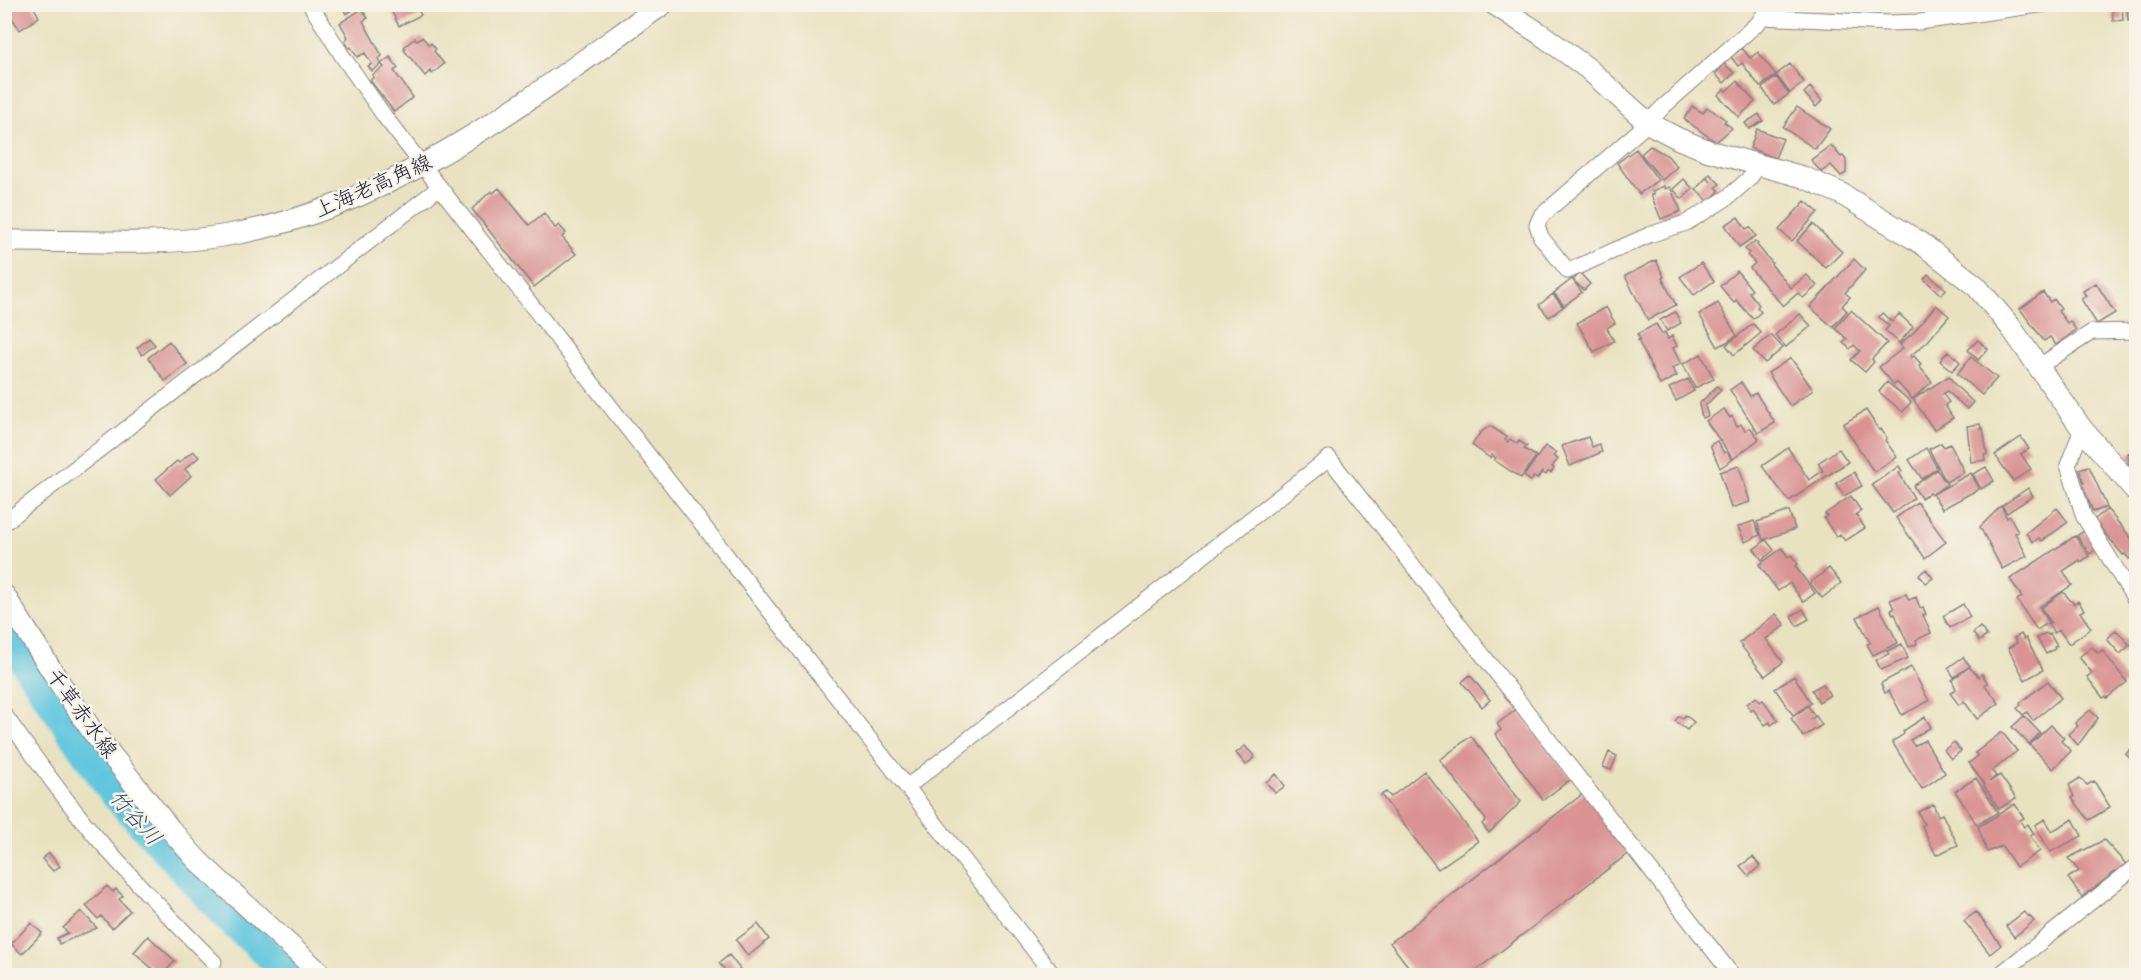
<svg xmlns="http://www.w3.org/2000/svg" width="2141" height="980" font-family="'Indie Flower','Klee One',sans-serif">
  <rect width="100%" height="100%" fill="#f7f3e8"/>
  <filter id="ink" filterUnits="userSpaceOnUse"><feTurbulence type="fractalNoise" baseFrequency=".0167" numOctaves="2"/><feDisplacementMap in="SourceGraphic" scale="12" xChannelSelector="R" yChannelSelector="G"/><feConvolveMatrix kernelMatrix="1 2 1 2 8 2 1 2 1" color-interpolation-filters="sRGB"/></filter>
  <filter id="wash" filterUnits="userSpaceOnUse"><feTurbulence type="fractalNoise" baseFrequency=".008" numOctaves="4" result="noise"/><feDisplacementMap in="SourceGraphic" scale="24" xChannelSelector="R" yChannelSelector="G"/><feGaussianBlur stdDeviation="1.35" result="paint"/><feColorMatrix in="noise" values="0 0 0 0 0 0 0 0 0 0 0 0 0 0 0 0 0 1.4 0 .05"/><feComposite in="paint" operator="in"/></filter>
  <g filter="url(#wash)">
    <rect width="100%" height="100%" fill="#e9e2c1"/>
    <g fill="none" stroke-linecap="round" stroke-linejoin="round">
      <!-- river -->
      <path stroke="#60c6dd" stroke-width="30" d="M 4,637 L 12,644 L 112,791 L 233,923 L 292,976"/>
    </g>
    <g id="blocks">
      <!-- building -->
      <path fill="#d99392" d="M 5,4 L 32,4 L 39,17 L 20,30 L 6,9 L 7,8 Z
        M 341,4 L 363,4 L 346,14 Z
        M 387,4 L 415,4 L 421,15 L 399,26 L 391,10 L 395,8 L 393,6 L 389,8 Z
        M 2122,7 L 2123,20 L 2113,21 L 2112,8 Z
        M 2136,7 L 2136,18 L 2128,20 L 2127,8 Z
        M 362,9 L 368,18 L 363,21 L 382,56 L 378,59 L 381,64 L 372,71 L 368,66 L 372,64 L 365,53 L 357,57 L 351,47 L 349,48 L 345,41 L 348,37 L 340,23 Z
        M 422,37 L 429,45 L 431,43 L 436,49 L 434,51 L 444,64 L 432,74 L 430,71 L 425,76 L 404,50 L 406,49 L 404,47 L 415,38 L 417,40 Z
        M 1742,48 L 1750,58 L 1758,52 L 1776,75 L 1760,87 L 1742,63 L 1738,66 L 1731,57 Z
        M 390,57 L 398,68 L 394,71 L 413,97 L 394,112 L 370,80 L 374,77 L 372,75 L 384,67 L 381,64 Z
        M 1725,64 L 1734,73 L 1724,83 L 1715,74 Z
        M 1790,64 L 1804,82 L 1790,93 L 1776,75 Z
        M 1776,77 L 1789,94 L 1774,105 L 1762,88 Z
        M 1737,81 L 1755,102 L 1739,117 L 1718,95 L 1724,89 L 1726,91 Z
        M 1810,87 L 1822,101 L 1816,107 L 1804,93 Z
        M 1692,106 L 1703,113 L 1707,107 L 1726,120 L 1724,122 L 1732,128 L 1716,142 L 1684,119 Z
        M 1797,107 L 1830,129 L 1815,149 L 1783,127 Z
        M 1759,114 L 1763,121 L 1749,129 L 1745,123 Z
        M 1757,129 L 1783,139 L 1775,158 L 1750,148 Z
        M 1831,145 L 1841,157 L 1843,156 L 1846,160 L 1846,173 L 1841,176 L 1831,165 L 1821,172 L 1811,160 Z
        M 1650,146 L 1668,156 L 1677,167 L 1662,180 L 1641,154 Z
        M 1636,149 L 1658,180 L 1639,194 L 1617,163 Z
        M 1710,174 L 1720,184 L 1716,187 L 1719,191 L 1709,202 L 1696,189 L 1706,178 L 1711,182 L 1706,177 Z
        M 1684,179 L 1693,189 L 1682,199 L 1673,189 Z
        M 1664,186 L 1665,189 L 1670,187 L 1681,211 L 1661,219 L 1651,195 L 1654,194 L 1652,191 Z
        M 499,188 L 529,225 L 544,213 L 555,228 L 559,225 L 566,233 L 562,237 L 576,254 L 534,287 L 472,209 L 491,191 L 493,193 Z
        M 1805,201 L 1818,212 L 1792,241 L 1779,230 Z
        M 1738,217 L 1746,229 L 1750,227 L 1756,236 L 1739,247 L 1725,225 Z
        M 1813,224 L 1842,252 L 1826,268 L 1797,241 Z
        M 1755,241 L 1758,244 L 1757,245 L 1772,263 L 1771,264 L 1791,288 L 1807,275 L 1817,286 L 1803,298 L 1798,293 L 1783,306 L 1750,268 L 1755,263 L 1747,255 L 1749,253 L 1745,249 Z
        M 1854,259 L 1865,270 L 1845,293 L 1850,297 L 1842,306 L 1847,311 L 1833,327 L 1810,307 Z
        M 1656,260 L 1664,277 L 1662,278 L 1676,305 L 1648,320 L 1625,276 Z
        M 1701,263 L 1714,281 L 1694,295 L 1680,277 Z
        M 1737,271 L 1752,290 L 1749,292 L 1759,305 L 1757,307 L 1761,312 L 1753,319 L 1736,300 L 1734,303 L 1720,286 Z
        M 1580,273 L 1590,284 L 1584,290 L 1573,280 Z
        M 1928,274 L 1946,289 L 1941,295 L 1924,279 Z
        M 1572,279 L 1582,292 L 1564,306 L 1554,293 Z
        M 2096,283 L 2115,313 L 2097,324 L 2081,299 L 2086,296 L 2083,291 Z
        M 2043,292 L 2050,302 L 2054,299 L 2061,309 L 2058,311 L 2067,323 L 2070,321 L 2076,330 L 2056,345 L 2050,337 L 2044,341 L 2020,309 Z
        M 1553,294 L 1563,307 L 1549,317 L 1539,305 Z
        M 1718,303 L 1737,336 L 1718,347 L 1699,314 Z
        M 1936,305 L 1949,316 L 1927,342 L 1910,356 L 1911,358 L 1914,356 L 1921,364 L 1919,366 L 1932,382 L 1912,399 L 1897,382 L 1894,385 L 1879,367 L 1903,348 L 1900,344 L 1914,332 Z
        M 1606,307 L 1615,323 L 1607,328 L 1614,341 L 1594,352 L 1577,323 Z
        M 1851,310 L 1887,343 L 1872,359 L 1874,362 L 1865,372 L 1851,360 L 1860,351 L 1854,345 L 1850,349 L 1843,343 L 1847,339 L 1835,328 Z
        M 1675,312 L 1681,323 L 1667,331 L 1660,320 Z
        M 1882,313 L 1892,322 L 1899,314 L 1913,327 L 1899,343 L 1885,330 L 1889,326 L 1879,317 Z
        M 1800,314 L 1811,326 L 1786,347 L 1775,335 Z
        M 1656,324 L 1662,334 L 1665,332 L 1668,339 L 1672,336 L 1677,346 L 1673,348 L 1681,364 L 1672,368 L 1677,376 L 1660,385 L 1638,340 L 1640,339 L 1637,334 Z
        M 1753,324 L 1761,333 L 1734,355 L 1726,345 Z
        M 1771,335 L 1783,348 L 1765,363 L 1753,350 Z
        M 149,338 L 155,345 L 142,355 L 137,348 Z
        M 1978,340 L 1988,349 L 1978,360 L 1968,350 Z
        M 169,341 L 187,364 L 165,381 L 148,358 Z
        M 1948,351 L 1960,362 L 1952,371 L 1940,361 Z
        M 1701,354 L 1714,379 L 1695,388 L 1683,364 Z
        M 1971,357 L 1997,378 L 1982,395 L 1957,374 Z
        M 1791,358 L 1813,390 L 1790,406 L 1768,373 Z
        M 1949,376 L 1955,385 L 1973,402 L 1967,409 L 1947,391 L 1943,394 L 1949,402 L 1945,405 L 1953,418 L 1934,430 L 1913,399 Z
        M 1688,379 L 1694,391 L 1676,401 L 1669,388 Z
        M 1741,382 L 1750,396 L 1756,393 L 1775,423 L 1758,433 L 1730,390 Z
        M 1887,382 L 1911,402 L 1903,412 L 1879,392 Z
        M 1717,386 L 1721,390 L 1705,406 L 1708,416 L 1702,418 L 1699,404 Z
        M 1724,409 L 1730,418 L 1732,416 L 1737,427 L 1741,424 L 1745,431 L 1750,427 L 1759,439 L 1733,459 L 1706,421 Z
        M 1866,410 L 1879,430 L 1881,429 L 1887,438 L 1885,440 L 1897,457 L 1874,472 L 1843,424 Z
        M 1980,424 L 1981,429 L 1983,428 L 1987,454 L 1984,455 L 1985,460 L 1971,462 L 1967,426 Z
        M 1490,426 L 1507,437 L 1505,440 L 1508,442 L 1510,439 L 1517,444 L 1519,441 L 1527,446 L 1524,449 L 1536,456 L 1521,478 L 1494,460 L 1496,458 L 1492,455 L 1490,458 L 1472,445 L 1480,433 Z
        M 1588,437 L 1592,447 L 1599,444 L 1602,452 L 1570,466 L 1562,446 Z
        M 2021,437 L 2029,449 L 2021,454 L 2031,469 L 2013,481 L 1995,455 Z
        M 1717,441 L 1724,453 L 1727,451 L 1732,460 L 1720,468 L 1710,445 Z
        M 1941,443 L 1944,447 L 1950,444 L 1964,472 L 1946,482 L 1929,449 Z
        M 1545,446 L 1556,453 L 1553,456 L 1558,459 L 1552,467 L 1554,468 L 1551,473 L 1548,472 L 1546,475 L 1542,472 L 1537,479 L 1534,477 L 1531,481 L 1524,476 Z
        M 1788,448 L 1809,480 L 1823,471 L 1818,463 L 1839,449 L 1848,462 L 1789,501 L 1762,466 Z
        M 1926,448 L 1937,468 L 1922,479 L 1909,460 Z
        M 193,451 L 199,457 L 185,469 L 191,476 L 170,495 L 156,479 L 177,461 L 179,463 Z
        M 2136,452 L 2136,468 L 2130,469 L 2128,453 Z
        M 1739,466 L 1750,502 L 1731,508 L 1720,472 Z
        M 1899,466 L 1902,471 L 1899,473 L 1914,498 L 1893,513 L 1872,485 Z
        M 2089,466 L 2107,507 L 2093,512 L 2082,484 L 2084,483 L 2079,469 Z
        M 1986,467 L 1994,481 L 1981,489 L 1973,474 Z
        M 1937,470 L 1947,484 L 1931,495 L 1930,493 L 1921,498 L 1913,486 Z
        M 1854,472 L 1862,486 L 1844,496 L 1836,483 Z
        M 1971,473 L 1979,489 L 1942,509 L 1933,494 Z
        M 2028,488 L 2033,496 L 2007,513 L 2002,506 Z
        M 1851,496 L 1861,511 L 1856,514 L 1865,528 L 1845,541 L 1840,534 L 1836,537 L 1824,518 L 1827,516 L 1825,514 Z
        M 1917,502 L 1946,542 L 1925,558 L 1896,518 Z
        M 2001,506 L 2007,518 L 2010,516 L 2018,532 L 2015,533 L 2027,556 L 2002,569 L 1980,527 Z
        M 2057,508 L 2068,522 L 2042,541 L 2039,538 L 2033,542 L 2026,533 Z
        M 2107,509 L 2136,544 L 2134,547 L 2136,553 L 2129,559 L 2125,554 L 2123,555 L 2094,520 Z
        M 1789,511 L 1795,529 L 1763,540 L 1757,522 Z
        M 1754,521 L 1760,535 L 1745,542 L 1738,527 Z
        M 2084,531 L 2097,548 L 2090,554 L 2077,536 Z
        M 2075,536 L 2089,556 L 2081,562 L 2080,560 L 2063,571 L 2072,585 L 2039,607 L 2049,622 L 2037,630 L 2017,600 L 2022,597 L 2010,579 Z
        M 1766,540 L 1774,550 L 1762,560 L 1754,549 Z
        M 1782,548 L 1788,557 L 1791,555 L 1798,564 L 1795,566 L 1815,593 L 1803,602 L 1790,583 L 1778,591 L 1759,565 Z
        M 1829,568 L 1841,583 L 1822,598 L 1810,583 Z
        M 1926,569 L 1933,578 L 1926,583 L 1919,575 Z
        M 2063,592 L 2074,604 L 2078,601 L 2084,610 L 2080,612 L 2091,628 L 2069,644 L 2059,630 L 2054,633 L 2048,624 L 2051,622 L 2041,608 Z
        M 1906,594 L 1909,600 L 1916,597 L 1920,608 L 1923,607 L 1926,614 L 1923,615 L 1931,633 L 1916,640 L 1917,644 L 1909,647 L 1895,614 L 1893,615 L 1891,610 L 1894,609 L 1890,600 Z
        M 1963,604 L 1970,617 L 1950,628 L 1943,616 Z
        M 1879,606 L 1898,643 L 1873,655 L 1867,644 L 1870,643 L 1857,617 Z
        M 1803,609 L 1809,619 L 1797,626 L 1791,616 Z
        M 1776,614 L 1785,625 L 1766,639 L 1783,662 L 1765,676 L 1739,643 Z
        M 1980,627 L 1987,636 L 1979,641 L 1973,633 Z
        M 2116,630 L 2130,645 L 2120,654 L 2107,639 Z
        M 2046,633 L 2048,635 L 2050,634 L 2057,646 L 2054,647 L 2055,649 L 2046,654 L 2037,638 Z
        M 2021,634 L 2024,639 L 2026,638 L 2043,670 L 2025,680 L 2008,648 L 2017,643 L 2014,638 Z
        M 1902,644 L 1908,658 L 1881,670 L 1876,660 L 1889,654 L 1887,651 Z
        M 2092,647 L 2098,653 L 2102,650 L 2127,682 L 2107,698 L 2106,696 L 2103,698 L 2087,677 L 2092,673 L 2079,657 Z
        M 1963,657 L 1970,666 L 1954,677 L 1948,668 Z
        M 1911,667 L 1929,701 L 1902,715 L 1889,691 L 1885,693 L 1881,684 L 1883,682 Z
        M 1969,667 L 1979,677 L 1982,674 L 1988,683 L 1985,685 L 1999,703 L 1977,719 L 1964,701 L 1959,705 L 1950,693 L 1956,689 L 1952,680 Z
        M 1470,675 L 1490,700 L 1482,707 L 1462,682 Z
        M 1794,676 L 1811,703 L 1793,715 L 1775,689 Z
        M 2048,681 L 2061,698 L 2033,721 L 2027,712 L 2023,715 L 2017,708 L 2021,705 L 2020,703 Z
        M 1823,684 L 1830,695 L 1819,702 L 1812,690 Z
        M 1756,697 L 1760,702 L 1763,700 L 1778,720 L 1771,725 L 1770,722 L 1765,725 L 1753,709 L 1751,711 L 1747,704 Z
        M 1808,706 L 1815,716 L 1810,720 L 1816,716 L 1822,725 L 1803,737 L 1791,718 Z
        M 1517,709 L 1571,779 L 1543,800 L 1495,734 L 1501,730 L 1497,724 Z
        M 2090,710 L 2098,718 L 2078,745 L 2068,734 L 2078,726 L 2075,723 Z
        M 1685,715 L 1694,722 L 1687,730 L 1675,721 L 1679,716 L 1682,719 Z
        M 2024,716 L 2040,733 L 2029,744 L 2012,727 Z
        M 1925,717 L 1931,727 L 1910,740 L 1914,746 L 1925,740 L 1945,773 L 1922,789 L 1892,742 L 1904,734 L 1903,731 Z
        M 2051,725 L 2064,738 L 2061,741 L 2071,751 L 2053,769 L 2030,745 Z
        M 2002,732 L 2017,751 L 1992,771 L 1996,776 L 1989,782 L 2000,775 L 2016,798 L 1999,809 L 1984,786 L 1985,785 L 1969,763 L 1978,756 L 1975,753 Z
        M 1471,736 L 1521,802 L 1489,833 L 1482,824 L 1486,820 L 1440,760 Z
        M 1954,742 L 1961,751 L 1951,759 L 1944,750 Z
        M 2136,743 L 2136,765 L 2126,754 Z
        M 1245,746 L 1255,757 L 1246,765 L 1236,753 Z
        M 1609,752 L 1617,756 L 1611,770 L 1603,767 Z
        M 1424,771 L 1478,841 L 1438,869 L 1381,795 L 1386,792 L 1391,797 Z
        M 1276,774 L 1285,786 L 1275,793 L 1266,782 Z
        M 1976,778 L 1998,812 L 1977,825 L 1955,791 Z
        M 2080,778 L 2087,785 L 2094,781 L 2110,807 L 2089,820 L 2072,798 L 2074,797 L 2069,785 Z
        M 1584,793 L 1630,852 L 1470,975 L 1415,975 L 1390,943 Z
        M 1933,804 L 1938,816 L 1942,814 L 1958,845 L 1936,855 L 1922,826 L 1924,824 L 1918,812 Z
        M 2015,804 L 2024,818 L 2020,820 L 2024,827 L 2028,824 L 2034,834 L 2030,836 L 2040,851 L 2016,867 L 2002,846 L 1987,852 L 1978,827 Z
        M 2045,819 L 2052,831 L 2073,819 L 2082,836 L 2050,852 L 2035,825 Z
        M 2104,840 L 2126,864 L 2082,897 L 2068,878 L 2079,871 L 2068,858 Z
        M 49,853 L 60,866 L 53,871 L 42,859 Z
        M 1753,857 L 1760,866 L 1749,876 L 1740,866 Z
        M 107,886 L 113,892 L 116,889 L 123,896 L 119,899 L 130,911 L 112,928 L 101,916 L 98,919 L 86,906 Z
        M 81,911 L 97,928 L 59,944 L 57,938 L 68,933 L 63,928 Z
        M 1976,912 L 2001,945 L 1990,954 L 1964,921 Z
        M 2024,912 L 2028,916 L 2029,915 L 2034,921 L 2014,937 L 2006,926 Z
        M 31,923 L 42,933 L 22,954 L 11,944 Z
        M 758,924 L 769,939 L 748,956 L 736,940 Z
        M 148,936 L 175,961 L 162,975 L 159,975 L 134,952 Z
        M 729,955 L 740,969 L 732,975 L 729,975 L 719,963 Z"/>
    </g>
  </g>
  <g filter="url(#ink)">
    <use href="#blocks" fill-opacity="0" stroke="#86827e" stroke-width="1.5"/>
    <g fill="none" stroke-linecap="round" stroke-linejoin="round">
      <defs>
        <path id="street" d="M 310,4 L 343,57 L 385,117 L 1054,976
          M 1762,17 L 1888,23 L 1920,22 L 2046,4
          M 1759,164 L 1750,178 L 1727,198 L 1686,223 L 1649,235 L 1568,271 L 1541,237 L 1537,225 L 1541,216 L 1648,123 L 1663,107 L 1759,22 L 1762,17
          M 2038,367 L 2092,332 L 2136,331
          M 2082,429 L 2068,465 L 2084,517 L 2136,601
          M 4,523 L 440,187
          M 4,714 C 34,757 64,799 98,839 C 135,882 174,922 214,962
          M 907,787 L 1329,458 L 1733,976
          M 1998,976 L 2136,866"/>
        <path id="secondary" d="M 1494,4 L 1542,35 L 1587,68 L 1648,123 L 1679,139 L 1709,151 L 1803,177 L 1840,193 L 1921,243 L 1976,286 L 2010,326 L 2082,429 L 2136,491
          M 4,241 C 77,240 150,247 222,236 C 391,210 527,100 663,4
          M 4,595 L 59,682 L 93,732 L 169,828 L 198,861 L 323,976"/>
      </defs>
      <!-- street casing -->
      <use href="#street" stroke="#86827e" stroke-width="17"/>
      <!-- secondary casing -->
      <use href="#secondary" stroke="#86827e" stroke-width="23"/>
      <!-- street -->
      <use href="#street" stroke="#fff" stroke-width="15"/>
      <!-- secondary -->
      <use href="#secondary" stroke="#fff" stroke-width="21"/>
    </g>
  </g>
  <g text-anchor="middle" stroke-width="5" stroke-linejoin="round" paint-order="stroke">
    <!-- street labels -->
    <g font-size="21" fill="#22223b" stroke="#f7f3e8">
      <text transform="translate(373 186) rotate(-24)" y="7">上海老高角線</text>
      <text transform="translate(82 713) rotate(54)" y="7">千草赤水線</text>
    </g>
    <!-- water labels -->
    <g font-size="22" font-style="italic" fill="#35536c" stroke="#f7f3e8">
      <text transform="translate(136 817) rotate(48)" y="8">竹谷川</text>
    </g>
  </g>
  <!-- margin -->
  <rect width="2141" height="980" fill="none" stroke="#f7f3e8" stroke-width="24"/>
</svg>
